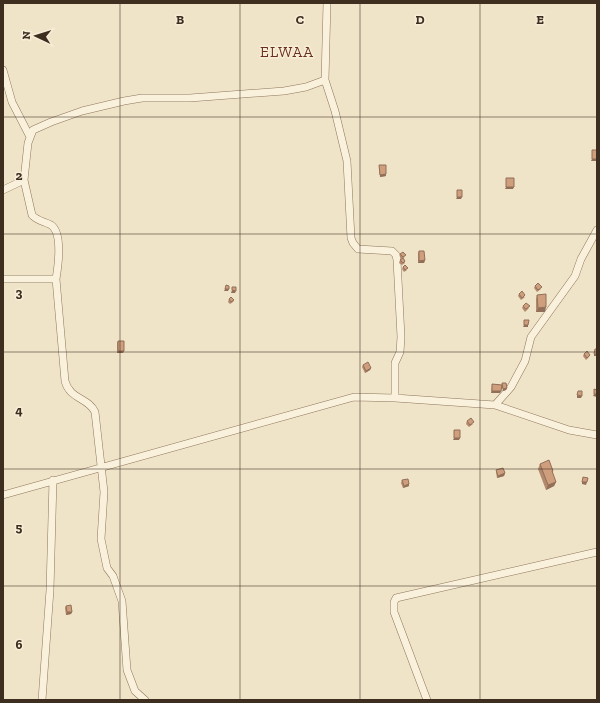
<svg xmlns="http://www.w3.org/2000/svg" width="600" height="703" font-family="'Zilla Slab',serif">
  <rect width="100%" height="100%" fill="#f0e4c8"/>
  <g fill="none" stroke-linecap="round" stroke-linejoin="round">
    <defs>
      <path id="street" d="M 327,3 L 325,80 L 335,111 L 347,161 L 351,238 L 353,243 L 358,249 L 392,251 L 396,255 L 397,260 L 401,337 L 400,352 L 395,363 L 395,398
        M 3,70 L 12,102 L 30,137
        M 24,180 L 32,215 C 37,221 44,221 51,225 C 63,233 58,267 56,279
        M 3,190 L 24,180 L 28,143 L 33,130 L 51,122 L 82,111 L 124,101 L 142,98 L 190,98 L 284,91 L 306,87 L 325,80
        M 3,279 L 56,279 L 65,381 C 70,400 88,397 95,412 L 104,492 L 101,539 L 107,568 L 113,576 L 122,601 L 127,670 L 135,691 L 145,700
        M 495,405 L 511,387 L 525,361 L 531,337 L 575,276 L 581,259 L 597,230
        M 3,495 L 354,397 L 395,398 L 495,405 L 569,430 L 597,435
        M 42,700 L 50,590 L 53,480
        M 427,700 L 394,612 L 394,602 L 396,598 L 597,552"/>
    </defs>
    <!-- street casing -->
    <use href="#street" stroke="#8d765c" stroke-width="8"/>
    <!-- street -->
    <use href="#street" stroke="#faf1dc" stroke-width="7"/>
  </g>
  <!-- wall -->
  <path fill="#b2896c" d="M 379,165 L 386,176 L 380,177 L 379,168 Z
    M 419,251 L 425,260 L 424,263 L 418,263 L 418,253 Z
    M 400,254 L 405,257 L 403,258 L 405,263 L 402,265 L 399,263 L 400,260 L 402,259 L 400,257 Z
    M 403,267 L 407,270 L 404,272 L 402,269 Z
    M 535,286 L 541,289 L 537,292 L 534,288 Z
    M 519,294 L 525,297 L 521,300 L 518,296 Z
    M 537,295 L 545,312 L 536,312 L 536,299 Z
    M 229,299 L 234,300 L 233,302 L 230,304 L 228,302 Z
    M 523,306 L 529,308 L 525,312 L 522,308 Z
    M 118,341 L 123,353 L 117,353 L 117,343 Z
    M 584,354 L 590,355 L 589,357 L 586,360 L 583,356 Z
    M 363,365 L 371,368 L 370,370 L 365,373 L 362,367 Z
    M 502,383 L 507,388 L 506,390 L 503,391 L 502,386 L 500,393 L 491,393 L 492,384 L 502,385 Z
    M 467,421 L 473,424 L 469,427 L 466,424 Z
    M 540,464 L 553,471 L 552,473 L 556,482 L 554,486 L 546,490 L 538,469 Z
    M 496,470 L 505,473 L 504,476 L 497,478 L 496,472 Z
    M 402,480 L 409,484 L 409,486 L 403,488 L 401,483 Z
    M 66,606 L 72,612 L 71,614 L 66,615 L 65,608 Z"/>
  <!-- shaded-wall -->
  <path fill="#916f58" d="M 592,159 L 597,159 L 597,161 L 591,161 Z
    M 386,174 L 386,176 L 380,177 L 380,175 Z
    M 506,187 L 514,187 L 513,189 L 505,189 Z
    M 457,197 L 462,197 L 461,199 L 456,199 Z
    M 425,260 L 424,263 L 418,263 L 419,261 Z
    M 225,289 L 229,289 L 228,291 L 224,291 Z
    M 232,290 L 236,291 L 235,293 L 231,293 Z
    M 546,307 L 545,312 L 536,312 L 538,308 Z
    M 524,325 L 528,325 L 528,327 L 523,327 Z
    M 118,351 L 124,351 L 123,353 L 117,353 Z
    M 594,354 L 597,354 L 597,356 L 594,356 Z
    M 371,368 L 370,370 L 365,373 L 366,371 Z
    M 507,388 L 506,390 L 503,391 L 503,389 Z
    M 492,391 L 501,391 L 500,393 L 491,393 Z
    M 594,394 L 597,394 L 597,397 L 593,396 Z
    M 577,395 L 582,396 L 581,398 L 577,398 Z
    M 454,438 L 460,438 L 459,440 L 453,440 Z
    M 505,473 L 504,476 L 497,478 L 498,476 Z
    M 556,482 L 554,486 L 546,490 L 548,485 Z
    M 582,482 L 587,482 L 586,485 L 582,484 Z
    M 409,484 L 409,486 L 403,488 L 404,486 Z
    M 67,612 L 72,612 L 71,614 L 66,615 Z"/>
  <!-- building -->
  <path fill="#cf9f7d" stroke="#916f58" d="M 592,150 L 597,150 L 597,159 L 592,159 Z
    M 379,165 L 386,165 L 386,174 L 380,175 Z
    M 506,178 L 514,178 L 514,187 L 506,187 Z
    M 457,190 L 462,190 L 462,197 L 457,197 Z
    M 419,251 L 424,251 L 425,260 L 419,261 Z
    M 403,252 L 406,255 L 403,257 L 400,254 Z
    M 403,258 L 405,261 L 403,263 L 400,260 Z
    M 405,265 L 408,268 L 405,270 L 403,267 Z
    M 538,283 L 542,287 L 538,290 L 535,286 Z
    M 226,285 L 229,286 L 229,289 L 225,289 Z
    M 232,287 L 236,287 L 236,291 L 232,290 Z
    M 522,291 L 525,295 L 522,298 L 519,294 Z
    M 546,294 L 546,307 L 538,308 L 537,295 Z
    M 231,297 L 234,300 L 231,302 L 229,299 Z
    M 526,303 L 530,306 L 526,309 L 523,306 Z
    M 524,320 L 529,320 L 528,325 L 524,325 Z
    M 118,341 L 124,341 L 124,351 L 118,351 Z
    M 595,349 L 597,349 L 597,354 L 594,354 Z
    M 587,351 L 590,355 L 587,358 L 584,354 Z
    M 368,362 L 371,368 L 366,371 L 363,365 Z
    M 502,383 L 506,383 L 507,388 L 503,389 Z
    M 492,384 L 502,385 L 501,391 L 492,391 Z
    M 594,389 L 597,390 L 597,394 L 594,394 Z
    M 578,391 L 582,391 L 582,396 L 577,395 Z
    M 471,418 L 474,422 L 470,425 L 467,421 Z
    M 454,430 L 460,430 L 460,438 L 454,438 Z
    M 549,460 L 553,471 L 552,471 L 556,482 L 548,485 L 540,464 Z
    M 503,468 L 505,473 L 498,476 L 496,470 Z
    M 583,477 L 588,478 L 587,482 L 582,482 Z
    M 408,479 L 409,484 L 404,486 L 402,480 Z
    M 71,605 L 72,612 L 67,612 L 66,606 Z"/>
  <!-- grid -->
  <path fill="none" stroke="#3d2e20" stroke-width="1" stroke-opacity="0.55" d="M 120,3 L 120,700M 240,3 L 240,700M 360,3 L 360,700M 480,3 L 480,700M 3,117 L 597,117M 3,234 L 597,234M 3,352 L 597,352M 3,469 L 597,469M 3,586 L 597,586"/>
  <g text-anchor="middle" stroke-width="3" stroke-linejoin="round" paint-order="stroke">
    <!-- quarter labels -->
    <g font-size="15" letter-spacing="1" fill="#6b2e1e" stroke="#f7eed8">
      <text x="287" y="57">ELWAA</text>
    </g>
  </g>
  <g font-size="13" text-anchor="middle" font-weight="bold" fill="#3d2e20" stroke="#f7eed8" stroke-width="3" stroke-linejoin="round" paint-order="stroke">
    <text x="180" y="24">B</text>
    <text x="300" y="24">C</text>
    <text x="420" y="24">D</text>
    <text x="540" y="24">E</text>
    <text x="19" y="180">2</text>
    <text x="19" y="297">3</text>
    <text x="19" y="415">4</text>
    <text x="19" y="532">5</text>
    <text x="19" y="649">6</text>
  </g>
  <!-- border -->
  <rect width="600" height="703" fill="none" stroke="#3d2e20" stroke-width="8"/>
  <!-- north arrow -->
  <g transform="translate(36 36) rotate(274)" stroke="#f7eed8" stroke-width="3" paint-order="stroke">
  <path d="M0-3L7 15L0 10L-7 15Z" fill="#3d2e20"/>
  <text y="-6" font-size="11" font-weight="bold" text-anchor="middle" fill="#3d2e20">N</text>
  </g>
</svg>
